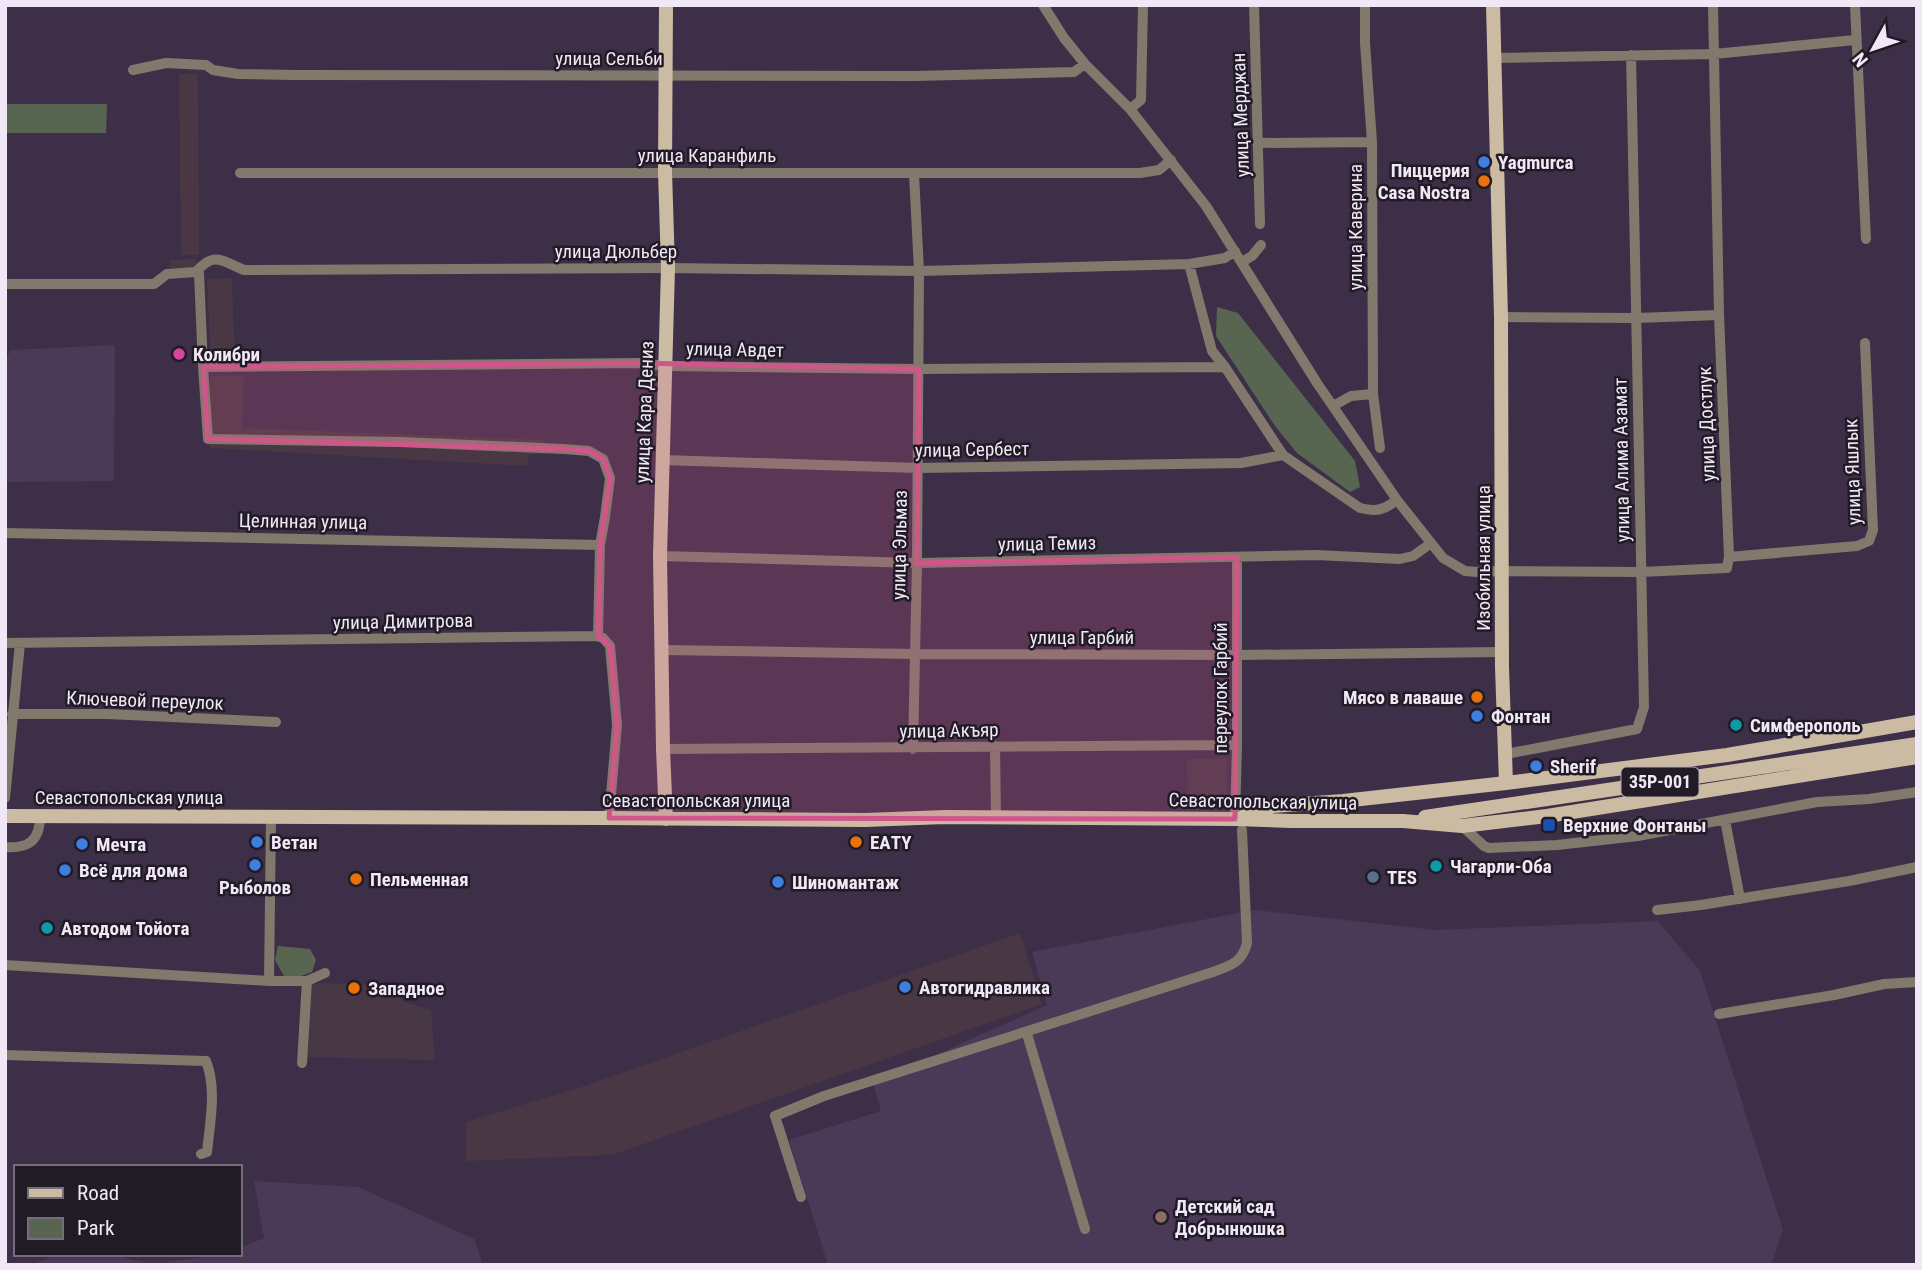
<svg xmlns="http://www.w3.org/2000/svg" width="1922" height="1270" font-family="'Roboto Condensed',sans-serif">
  <rect width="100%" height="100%" fill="#3e2f48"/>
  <!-- commercial -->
  <path fill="#483845" d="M 1187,759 L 1227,759 L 1228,801 L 1188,801 Z
    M 312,983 L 387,985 L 404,1002 L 431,1010 L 435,1060 L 306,1057 Z"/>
  <!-- industrial -->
  <path fill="#493843" d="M 179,74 L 198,74 L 199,255 L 181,255 Z
    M 196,259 L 196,268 L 170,268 L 169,260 Z
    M 232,278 L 235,363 L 211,364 L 207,279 Z
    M 244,375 L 242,428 L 545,440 L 545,454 L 529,455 L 527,466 L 210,448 L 210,376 Z
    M 1020,933 L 1042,1004 L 612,1155 L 466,1161 L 466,1122 L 579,1088 Z"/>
  <!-- built -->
  <path fill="#4b3a57" d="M 115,345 L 114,481 L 6,482 L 5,363 L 10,350 Z
    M 1255,910 L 1435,930 L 1658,921 L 1700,971 L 1783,1230 L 1771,1265 L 828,1265 L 789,1140 L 881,1111 L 873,1083 L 1047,1005 L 1032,952 Z
    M 254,1181 L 358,1187 L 474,1239 L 483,1265 L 31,1265 L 59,1254 L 106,1254 L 153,1264 L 226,1254 L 240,1254 L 240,1248 L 264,1238 Z"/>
  <!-- green -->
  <path fill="#586550" d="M 5,104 L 107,104 L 106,133 L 5,133 Z
    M 1217,307 L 1238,313 L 1355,461 L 1360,487 L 1350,492 L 1297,453 L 1275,426 L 1216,336 Z
    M 278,946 L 310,949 L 316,960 L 312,972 L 301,976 L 284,976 L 275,960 Z"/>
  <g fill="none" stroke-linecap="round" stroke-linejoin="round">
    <!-- minor -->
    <path stroke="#82796d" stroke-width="10" d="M 1043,5 L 1064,38 L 1085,64 L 1130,109 L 1206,206 L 1317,383 L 1397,500 L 1443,558 L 1465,571 L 1477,572 L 1502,571 L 1641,572 L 1727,568 L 1729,557 L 1719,315 L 1713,5
      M 1254,5 L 1260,224
      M 1365,5 L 1365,43 L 1372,142 L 1373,394 L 1380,448
      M 1855,5 L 1866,239
      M 1494,58 L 1714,54 L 1855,40
      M 133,70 L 166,63 L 206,65 L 213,70 L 238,74 L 295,75 L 914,76 L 1074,72 L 1085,64
      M 1130,109 L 1141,100 L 1143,5
      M 1257,143 L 1372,142
      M 240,173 L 1140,173 L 1159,170 L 1171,160
      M 1242,262 L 1252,256 L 1261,245
      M 1189,264 L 1212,351 L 1225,367 L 1283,455 L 1360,508 C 1376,512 1384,510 1397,500
      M 196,272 L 199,273 L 203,367 L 208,439 L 401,442 L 564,449 L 589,451 L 603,459 L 610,478 L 605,517 L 600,545 L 598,636
      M 5,284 L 154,284 L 167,274 L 196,272 C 214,251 222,261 244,270 L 668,268 L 919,271 L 1189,264 L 1225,258 L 1235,251
      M 1501,317 L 1636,318 L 1719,315
      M 203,367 L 639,363 L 665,366 L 919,369 L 1225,367
      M 1333,406 L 1351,396 L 1373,394
      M 662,460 L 918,468 L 1241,463 L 1283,455
      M 5,533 L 600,545
      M 660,556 L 917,563 L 1316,555 L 1400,559 L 1413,556 L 1430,544
      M 1729,557 L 1857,546 L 1869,541 L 1873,530 L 1865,343
      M 5,643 L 598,636 L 603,638 L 610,646 L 617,725 L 609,818
      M 662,650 L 914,654 L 1238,655 L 1502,652
      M 12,714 L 108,714 L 276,722
      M 995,746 L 996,818
      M 663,749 L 1237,745
      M 913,749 L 917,563 L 919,271 L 914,174
      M 1506,754 L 1637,729 L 1644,707 L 1631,55
      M 5,798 L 20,643
      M 1235,819 L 1237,745 L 1237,557
      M 1725,820 L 1740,899
      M 1462,826 L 1484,846 L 1489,848 L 1557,845 L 1638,836 L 1817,802 L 1869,799 L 1917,792
      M 5,847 C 29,849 40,840 40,816
      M 1657,910 L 1701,905 L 1849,881 L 1917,867
      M 5,965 L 269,981 L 307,981 L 325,973
      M 269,981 L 271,817
      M 1719,1014 L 1834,995 L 1884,984 L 1917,982
      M 1027,1034 L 1085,1229
      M 5,1055 L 206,1061 C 217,1088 210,1123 207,1152 L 201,1154
      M 302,1063 L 307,981
      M 801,1197 L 775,1116 L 824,1096 L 1213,972 C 1231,965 1242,963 1247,943 L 1242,830"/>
    <!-- major -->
    <path stroke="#ccbba3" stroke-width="14" d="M 666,5 L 665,171 L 668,268 L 660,556 L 663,749 L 666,819
      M 1506,783 L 1727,755 L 1917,722
      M 1245,815 L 1273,806 L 1343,801 L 1506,783 L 1502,667 L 1501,317 L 1493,5
      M 5,816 L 609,818 L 865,820 L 945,817 L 1235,819 L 1291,821 L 1403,821 L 1462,826 L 1547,816 L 1917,757
      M 1425,817 L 1917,744"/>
  </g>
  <!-- marked area -->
  <path fill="#d0568a" fill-opacity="0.2" stroke="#d0568a" stroke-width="5" stroke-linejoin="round" d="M 639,363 L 919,369 L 917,563 L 1237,557 L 1235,819 L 609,818 L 617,725 L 610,646 L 598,636 L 600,545 L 610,478 L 603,459 L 589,451 L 564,449 L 208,439 L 203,367 Z"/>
  <!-- markers -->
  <g fill="#3f7fe0" stroke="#211b26" stroke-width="2.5">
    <circle cx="1484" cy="162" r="7"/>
    <circle cx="1477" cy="716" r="7"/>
    <circle cx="1536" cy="766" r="7"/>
    <circle cx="257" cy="842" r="7"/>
    <circle cx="82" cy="844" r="7"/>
    <circle cx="255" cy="865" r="7"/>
    <circle cx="65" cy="870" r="7"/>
    <circle cx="778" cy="882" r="7"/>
    <circle cx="905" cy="987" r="7"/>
  </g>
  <g fill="#e8710a" stroke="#211b26" stroke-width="2.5">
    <circle cx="1484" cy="181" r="7"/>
    <circle cx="1477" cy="697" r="7"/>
    <circle cx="856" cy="842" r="7"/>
    <circle cx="356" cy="879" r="7"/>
    <circle cx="354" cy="988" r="7"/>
  </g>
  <circle fill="#d1479c" stroke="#211b26" stroke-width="2.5" cx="179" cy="354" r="7"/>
  <g fill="#0f9aa8" stroke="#211b26" stroke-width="2.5">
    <circle cx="1736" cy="725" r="7"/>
    <circle cx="1436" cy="866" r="7"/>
    <circle cx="47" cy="928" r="7"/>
  </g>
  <rect fill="#1a4fb4" stroke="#211b26" stroke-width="2.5" x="1542" y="818" width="14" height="14" rx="3.5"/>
  <circle fill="#5c6f8a" stroke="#211b26" stroke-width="2.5" cx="1373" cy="877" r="7"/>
  <circle fill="#8d6e63" stroke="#211b26" stroke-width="2.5" cx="1161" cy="1217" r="7"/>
  <g text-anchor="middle" stroke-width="5" stroke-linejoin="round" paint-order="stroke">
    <!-- shield labels -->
    <rect fill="#211b26" stroke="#b3aab8" stroke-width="2" x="1621.5" y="767.5" width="77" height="29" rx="5"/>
    <g font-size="18" font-weight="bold" fill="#f1e8f7">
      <text x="1660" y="788">35Р-001</text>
    </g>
    <!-- street labels -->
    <g font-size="19" fill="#f1e8f7" stroke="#211b26">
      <text x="609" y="65">улица Сельби</text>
      <text transform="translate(1240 115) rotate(-92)" y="7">улица Мерджан</text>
      <text x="707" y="162">улица Каранфиль</text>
      <text transform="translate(1355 227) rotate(-90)" y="7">улица Каверина</text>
      <text x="616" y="258">улица Дюльбер</text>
      <text transform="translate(735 349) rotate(1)" y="7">улица Авдет</text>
      <text transform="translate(644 412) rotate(-88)" y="7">улица Кара Дениз</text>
      <text transform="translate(1706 424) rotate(-92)" y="7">улица Достлук</text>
      <text transform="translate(972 449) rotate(-1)" y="7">улица Сербест</text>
      <text transform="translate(1621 460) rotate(-91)" y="7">улица Алима Азамат</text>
      <text transform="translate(1852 472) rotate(-92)" y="7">улица Яшлык</text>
      <text transform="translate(303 521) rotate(1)" y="7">Целинная улица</text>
      <text transform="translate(1047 543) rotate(-1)" y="7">улица Темиз</text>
      <text transform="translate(899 545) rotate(-89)" y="7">улица Эльмаз</text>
      <text transform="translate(1483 558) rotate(-90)" y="7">Изобильная улица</text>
      <text transform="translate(403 621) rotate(-1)" y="7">улица Димитрова</text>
      <text x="1082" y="644">улица Гарбий</text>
      <text transform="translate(1220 688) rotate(-90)" y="7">переулок Гарбий</text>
      <text transform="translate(145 700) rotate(2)" y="7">Ключевой переулок</text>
      <text transform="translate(949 730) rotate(-1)" y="7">улица Акъяр</text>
      <text x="129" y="804">Севастопольская улица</text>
      <text x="696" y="807">Севастопольская улица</text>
      <text transform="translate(1263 801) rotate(1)" y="7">Севастопольская улица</text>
    </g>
    <!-- poi labels -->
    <g font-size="19" font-weight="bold" fill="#f1e8f7" stroke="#211b26" text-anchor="start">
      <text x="1498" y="169">Yagmurca</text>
      <text x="1470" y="177" text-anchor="end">Пиццерия<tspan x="1470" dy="22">Casa Nostra</tspan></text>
      <text x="193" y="361">Колибри</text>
      <text x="1463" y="704" text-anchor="end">Мясо в лаваше</text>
      <text x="1491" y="723">Фонтан</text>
      <text x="1750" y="732">Симферополь</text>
      <text x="1550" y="773">Sherif</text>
      <text x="1563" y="832">Верхние Фонтаны</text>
      <text x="271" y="849">Ветан</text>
      <text x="870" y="849">EАTY</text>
      <text x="96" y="851">Мечта</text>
      <text x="1450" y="873">Чагарли-Оба</text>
      <text x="79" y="877">Всё для дома</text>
      <text x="1387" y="884">TES</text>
      <text x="370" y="886">Пельменная</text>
      <text x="792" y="889">Шиномантаж</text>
      <text x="255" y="894" text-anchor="middle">Рыболов</text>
      <text x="61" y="935">Автодом Тойота</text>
      <text x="919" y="994">Автогидравлика</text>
      <text x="368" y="995">Западное</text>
      <text x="1175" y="1213">Детский сад<tspan x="1175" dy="22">Добрынюшка</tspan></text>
    </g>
  </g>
  <!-- border -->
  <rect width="1922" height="1270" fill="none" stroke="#f1e8f7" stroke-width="14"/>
  <!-- legend -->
  <rect x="14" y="1165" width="228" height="91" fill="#211b26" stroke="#746d7a" stroke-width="2"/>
  <rect x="28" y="1188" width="35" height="10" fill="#ccbba3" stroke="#746d7a" stroke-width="2"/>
  <text x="77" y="1200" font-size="21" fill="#f1e8f7">Road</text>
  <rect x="28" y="1218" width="35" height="21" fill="#586550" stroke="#746d7a" stroke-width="2"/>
  <text x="77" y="1235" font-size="21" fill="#f1e8f7">Park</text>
  <!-- north arrow -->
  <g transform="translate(1873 49) rotate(230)" stroke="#211b26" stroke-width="5" paint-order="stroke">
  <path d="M0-5L12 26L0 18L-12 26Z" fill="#f1e8f7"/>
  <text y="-10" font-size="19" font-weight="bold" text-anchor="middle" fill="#f1e8f7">N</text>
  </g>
</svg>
